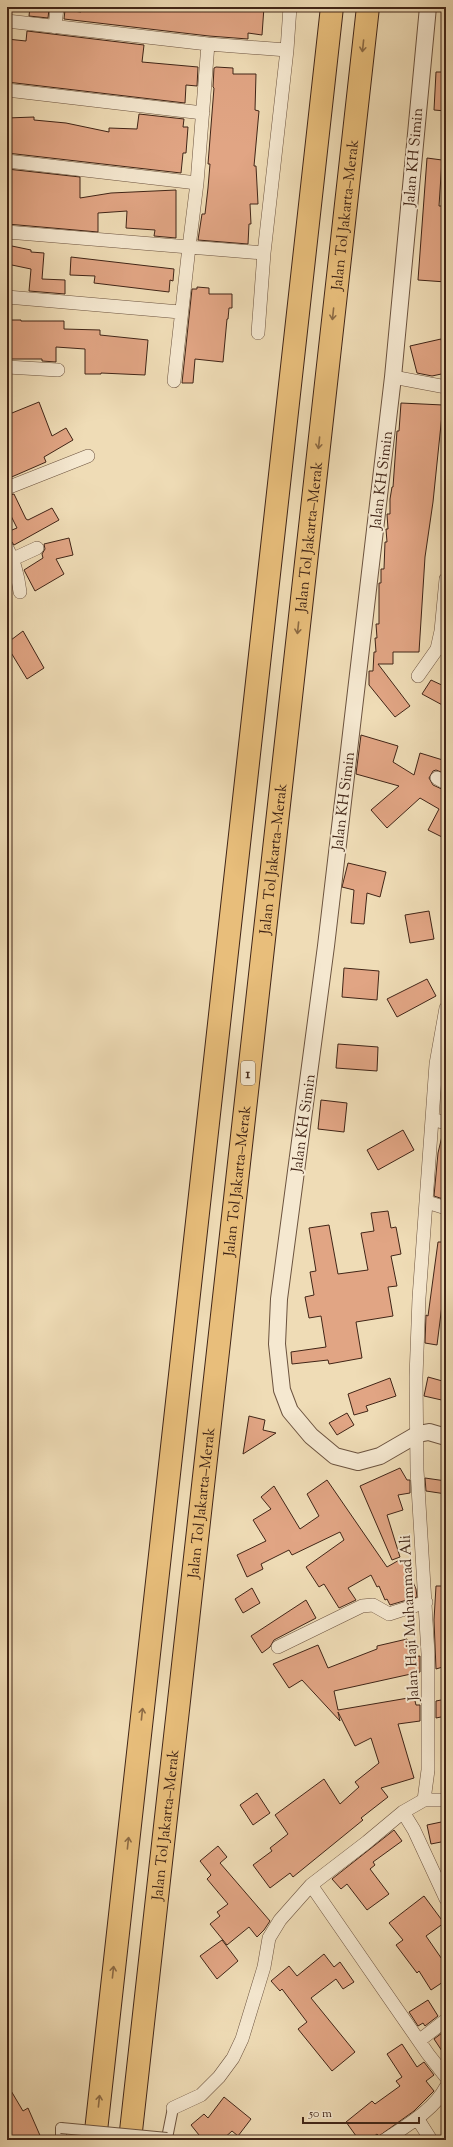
<svg xmlns="http://www.w3.org/2000/svg" width="453" height="2147" font-family="'Sorts Mill Goudy',serif">
  <rect width="100%" height="100%" fill="#efdcb6"/>
  <filter id="stains"><feTurbulence type="fractalNoise" baseFrequency=".005" numOctaves="4"/><feColorMatrix values="0 0 0 0 .2 0 0 0 0 .09 0 0 0 0 .02 0 0 0 .5 -.17"/></filter>
  <radialGradient id="worn" r=".72"><stop offset=".6" stop-color="#630" stop-opacity="0"/><stop offset="1" stop-color="#630" stop-opacity=".3"/></radialGradient>
  <!-- building -->
  <path fill="#e1a584" stroke="#412517" d="M 30,7 L 49,9 L 48,18 L 29,16 Z
    M 81,7 L 105,11 L 105,7 L 264,7 L 262,35 L 248,33 L 248,39 L 209,36 L 64,19 L 65,10 L 81,12 Z
    M 27,31 L 144,45 L 142,62 L 198,67 L 197,86 L 186,85 L 185,103 L 7,82 L 7,39 L 26,41 Z
    M 216,67 L 233,68 L 233,74 L 256,74 L 255,110 L 259,111 L 254,166 L 256,166 L 258,204 L 250,204 L 251,224 L 249,224 L 248,244 L 198,240 L 202,214 L 205,214 L 208,188 L 210,164 L 208,164 L 214,88 L 213,87 L 214,68 Z
    M 436,72 L 446,72 L 446,111 L 434,110 Z
    M 139,114 L 184,119 L 183,127 L 188,127 L 186,153 L 183,153 L 181,173 L 7,153 L 7,118 L 34,117 L 34,120 L 66,123 L 109,132 L 109,128 L 137,129 Z
    M 427,158 L 442,160 L 439,206 L 446,206 L 446,282 L 418,280 Z
    M 7,169 L 80,177 L 80,198 L 111,193 L 176,190 L 176,238 L 154,236 L 155,230 L 126,228 L 127,211 L 98,213 L 98,232 L 7,224 Z
    M 7,245 L 31,250 L 31,252 L 44,253 L 42,279 L 65,280 L 65,294 L 29,291 L 31,269 L 7,264 Z
    M 71,257 L 174,269 L 173,281 L 170,280 L 169,292 L 94,283 L 95,276 L 70,275 Z
    M 197,287 L 209,288 L 209,294 L 232,294 L 232,308 L 229,308 L 228,319 L 227,319 L 223,362 L 195,359 L 193,383 L 182,383 L 192,289 L 197,289 Z
    M 9,320 L 21,320 L 21,321 L 64,321 L 64,329 L 100,330 L 100,335 L 148,340 L 145,375 L 101,373 L 101,374 L 85,374 L 85,349 L 56,347 L 56,362 L 42,361 L 42,359 L 7,359 Z
    M 441,339 L 446,360 L 446,373 L 432,376 L 417,373 L 410,346 Z
    M 39,402 L 52,436 L 66,428 L 73,440 L 44,457 L 46,462 L 7,479 L 7,415 Z
    M 401,403 L 443,405 L 433,502 L 425,557 L 419,652 L 393,652 L 393,664 L 378,664 L 410,706 L 395,717 L 369,685 L 369,671 L 373,671 L 374,652 L 376,652 L 375,638 L 377,638 L 376,624 L 379,624 L 379,583 L 381,583 L 381,569 L 384,569 L 385,542 L 387,542 L 386,529 L 388,529 L 387,514 L 390,514 L 390,499 L 392,487 L 393,487 L 397,431 L 399,431 Z
    M 14,494 L 26,519 L 28,520 L 52,508 L 59,520 L 14,545 L 7,535 L 7,532 L 17,528 L 7,508 L 7,496 Z
    M 69,538 L 73,555 L 56,559 L 64,574 L 35,591 L 24,570 L 43,558 L 42,554 L 45,549 L 44,544 Z
    M 23,631 L 44,668 L 27,679 L 7,646 L 7,643 Z
    M 431,680 L 446,687 L 446,707 L 422,694 Z
    M 361,735 L 398,746 L 393,762 L 414,775 L 420,753 L 446,761 L 446,774 L 436,770 L 433,771 L 429,778 L 433,785 L 446,791 L 446,839 L 428,830 L 439,809 L 420,798 L 387,828 L 371,810 L 399,786 L 356,774 Z
    M 348,863 L 386,872 L 380,897 L 367,893 L 364,924 L 351,923 L 354,890 L 342,887 Z
    M 429,911 L 434,939 L 410,943 L 405,915 Z
    M 344,968 L 379,971 L 377,1000 L 342,997 Z
    M 427,979 L 436,996 L 397,1017 L 387,999 Z
    M 338,1044 L 378,1047 L 377,1071 L 336,1068 Z
    M 321,1100 L 347,1103 L 344,1132 L 318,1129 Z
    M 403,1130 L 414,1150 L 378,1170 L 367,1150 Z
    M 442,1136 L 446,1136 L 446,1200 L 434,1196 L 438,1153 Z
    M 388,1211 L 391,1228 L 396,1227 L 401,1254 L 391,1256 L 397,1286 L 388,1287 L 393,1316 L 356,1322 L 362,1358 L 329,1364 L 328,1360 L 292,1364 L 291,1352 L 326,1347 L 321,1316 L 309,1318 L 305,1297 L 314,1295 L 310,1272 L 316,1271 L 309,1228 L 329,1225 L 338,1274 L 368,1270 L 361,1233 L 374,1231 L 371,1213 Z
    M 438,1242 L 446,1242 L 446,1297 L 443,1297 L 437,1345 L 425,1343 L 426,1315 L 428,1316 Z
    M 428,1377 L 446,1382 L 446,1401 L 424,1396 Z
    M 390,1378 L 396,1396 L 366,1406 L 368,1411 L 354,1415 L 348,1394 Z
    M 347,1413 L 354,1425 L 337,1435 L 329,1423 Z
    M 249,1416 L 265,1420 L 263,1430 L 276,1433 L 243,1454 Z
    M 400,1468 L 407,1480 L 410,1480 L 410,1493 L 398,1495 L 403,1510 L 387,1515 L 400,1557 L 392,1560 L 360,1486 Z
    M 425,1478 L 446,1481 L 446,1494 L 426,1491 Z
    M 327,1480 L 387,1567 L 401,1559 L 402,1562 L 404,1561 L 416,1589 L 417,1597 L 390,1605 L 387,1599 L 385,1600 L 379,1586 L 377,1587 L 371,1575 L 348,1588 L 356,1600 L 339,1608 L 324,1584 L 319,1587 L 306,1567 L 344,1540 L 340,1532 L 292,1555 L 289,1550 L 261,1564 L 263,1569 L 247,1577 L 237,1555 L 266,1541 L 253,1520 L 271,1509 L 261,1497 L 274,1486 L 300,1529 L 319,1516 L 307,1494 Z
    M 436,1586 L 446,1586 L 446,1666 L 436,1669 L 434,1620 Z
    M 252,1588 L 260,1603 L 243,1613 L 235,1599 Z
    M 306,1600 L 316,1618 L 274,1640 L 270,1647 L 262,1653 L 251,1636 Z
    M 407,1639 L 411,1657 L 420,1656 L 420,1672 L 334,1691 L 338,1710 L 414,1697 L 416,1705 L 420,1705 L 420,1721 L 398,1724 L 414,1778 L 381,1788 L 388,1797 L 361,1818 L 363,1820 L 293,1877 L 290,1873 L 270,1888 L 253,1865 L 272,1851 L 270,1848 L 288,1834 L 275,1815 L 324,1779 L 340,1804 L 359,1787 L 355,1782 L 379,1763 L 371,1738 L 355,1746 L 338,1712 L 340,1721 L 302,1680 L 289,1688 L 273,1664 L 318,1645 L 328,1668 L 377,1649 L 377,1646 Z
    M 446,1699 L 446,1716 L 436,1718 L 436,1701 Z
    M 257,1793 L 270,1813 L 253,1825 L 240,1805 Z
    M 446,1821 L 446,1841 L 431,1844 L 427,1825 Z
    M 394,1830 L 402,1841 L 373,1862 L 375,1865 L 370,1869 L 389,1894 L 367,1910 L 347,1884 L 341,1889 L 332,1879 Z
    M 218,1846 L 227,1857 L 220,1863 L 270,1921 L 264,1930 L 257,1937 L 249,1927 L 227,1945 L 210,1924 L 220,1916 L 217,1912 L 228,1904 L 207,1879 L 211,1875 L 200,1861 Z
    M 424,1896 L 444,1923 L 426,1936 L 446,1965 L 446,1980 L 431,1990 L 419,1971 L 417,1973 L 396,1945 L 403,1940 L 389,1923 Z
    M 222,1940 L 238,1961 L 217,1979 L 200,1956 Z
    M 324,1954 L 334,1967 L 340,1962 L 354,1982 L 343,1989 L 336,1979 L 311,1998 L 355,2052 L 332,2071 L 298,2029 L 307,2022 L 282,1989 L 280,1991 L 271,1981 L 289,1966 L 297,1976 Z
    M 428,2000 L 438,2016 L 425,2026 L 423,2023 L 418,2026 L 409,2012 Z
    M 446,2030 L 446,2057 L 434,2039 Z
    M 402,2044 L 417,2067 L 424,2062 L 434,2075 L 426,2081 L 434,2091 L 414,2111 L 379,2136 L 377,2134 L 369,2140 L 359,2140 L 346,2122 L 372,2101 L 375,2104 L 400,2086 L 396,2081 L 402,2077 L 387,2054 Z
    M 7,2084 L 23,2111 L 28,2108 L 42,2140 L 7,2140 Z
    M 224,2097 L 251,2119 L 238,2136 L 232,2131 L 222,2140 L 203,2140 L 191,2125 L 204,2114 L 208,2118 Z"/>
  <g fill="none" stroke-linecap="round" stroke-linejoin="round">
    <defs>
      <path id="pedestrian" d="M 167,2138 L 173,2108
        M 61,2140 L 61,2128"/>
      <path id="minor" d="M 7,21 L 208,44 L 197,183 L 189,247 L 7,232
        M 55,27 L 57,7
        M 208,44 L 287,50 L 290,7
        M 7,90 L 203,113
        M 7,161 L 197,183
        M 7,297 L 180,312
        M 258,333 L 264,253 L 287,50
        M 7,367 L 58,370
        M 393,377 L 446,387
        M 174,381 L 189,247 L 264,253
        M 7,488 L 88,456
        M 7,548 C 15,562 18,576 20,592
        M 13,559 L 37,548
        M 418,676 L 437,649 L 441,631 L 446,579
        M 437,778 L 446,783
        M 432,1119 L 446,1123
        M 427,1202 L 446,1208
        M 278,1647 L 362,1606 L 373,1605 L 389,1614 L 426,1602
        M 424,1800 L 428,1770 L 428,1654 L 417,1470 L 416,1377 L 419,1298 L 436,1064 L 446,1008
        M 403,1812 L 414,1830 L 446,1899
        M 311,1885 L 428,2054 L 446,2077
        M 420,2040 L 446,2020
        M 173,2108 L 201,2095 L 219,2077 L 233,2058 L 242,2039 L 264,1967 L 269,1938 L 280,1920 L 311,1885 L 367,1842 L 403,1812 L 424,1800 L 446,1800
        M 417,2118 L 431,2140
        M 385,2140 C 406,2126 434,2110 446,2087"/>
      <path id="tertiary" d="M 428,7 L 393,377 L 326,946 L 279,1299 L 277,1344 L 282,1390 L 290,1411 L 311,1436 L 335,1456 L 358,1462 L 380,1456 L 418,1434 L 429,1432 L 446,1437"/>
      <g id="motorway">
        <path d="M 95,2140 L 332,7"/>
        <path id="s1" d="M 130,2140 L 368,7"/>
      </g>
    </defs>
    <!-- pedestrian casing -->
    <use href="#pedestrian" stroke="#6c533f" stroke-width="12"/>
    <!-- minor casing -->
    <use href="#minor" stroke="#6c533f" stroke-width="14"/>
    <!-- tertiary casing -->
    <use href="#tertiary" stroke="#6c533f" stroke-width="18"/>
    <!-- motorway casing -->
    <use href="#motorway" stroke="#412517" stroke-width="24"/>
    <!-- pedestrian -->
    <use href="#pedestrian" stroke="#f5e8d0" stroke-width="10"/>
    <!-- minor -->
    <use href="#minor" stroke="#f5e8d0" stroke-width="13"/>
    <!-- tertiary -->
    <use href="#tertiary" stroke="#f5e8d0" stroke-width="16"/>
    <!-- motorway -->
    <use href="#motorway" stroke="#e8be7b" stroke-width="22"/>
    <defs>
      <path id="pedestrian-bridge" d="M 61,2128 L 167,2138"/>
    </defs>
    <!-- pedestrian-bridge casing -->
    <use href="#pedestrian-bridge" stroke="#6c533f" stroke-width="12" stroke-linecap="butt"/>
    <!-- pedestrian-bridge -->
    <use href="#pedestrian-bridge" stroke="#f5e8d0" stroke-width="10"/>
  </g>
  <!-- one-way arrows -->
  <defs><path id="oneway-shaft" d="M-6 0H5M1.5-3L5.5 0L1.5 3" fill="none" stroke-width="1.6" stroke-linecap="round" stroke-linejoin="round"/></defs>
  <g stroke="#8c6a44">
    <use href="#oneway-shaft" transform="translate(363 46) rotate(96)"/>
    <use href="#oneway-shaft" transform="translate(333 314) rotate(96)"/>
    <use href="#oneway-shaft" transform="translate(319 443) rotate(96)"/>
    <use href="#oneway-shaft" transform="translate(298 628) rotate(96)"/>
    <use href="#oneway-shaft" transform="translate(142 1714) rotate(-84)"/>
    <use href="#oneway-shaft" transform="translate(128 1843) rotate(-84)"/>
    <use href="#oneway-shaft" transform="translate(113 1972) rotate(-84)"/>
    <use href="#oneway-shaft" transform="translate(99 2101) rotate(-84)"/>
  </g>
  <g text-anchor="middle" stroke-width="4" stroke-linejoin="round" paint-order="stroke">
    <!-- shield labels -->
    <rect fill="#f5e8d0" stroke="#77604e" stroke-width="1" x="241" y="1061" width="14" height="24" rx="3"/>
    <g font-size="14" font-weight="bold" fill="#412517">
      <text x="248" y="1078">1</text>
    </g>
    <!-- street labels -->
    <g font-size="15" fill="#412517" stroke="#f5e8d0">
      <text transform="translate(413 157) rotate(-85)" y="5">Jalan KH Simin</text>
      <text dy="5" stroke="none"><textPath href="#s1" startOffset="1937">Jalan Tol Jakarta–Merak</textPath></text>
      <text transform="translate(381 480) rotate(-83)" y="5">Jalan KH Simin</text>
      <text dy="5" stroke="none"><textPath href="#s1" startOffset="1613">Jalan Tol Jakarta–Merak</textPath></text>
      <text transform="translate(343 801) rotate(-83)" y="5">Jalan KH Simin</text>
      <text dy="5" stroke="none"><textPath href="#s1" startOffset="1289">Jalan Tol Jakarta–Merak</textPath></text>
      <text transform="translate(303 1123) rotate(-82)" y="5">Jalan KH Simin</text>
      <text dy="5" stroke="none"><textPath href="#s1" startOffset="965">Jalan Tol Jakarta–Merak</textPath></text>
      <text dy="5" stroke="none"><textPath href="#s1" startOffset="641">Jalan Tol Jakarta–Merak</textPath></text>
      <text transform="translate(409 1618) rotate(-93)" y="5">Jalan Haji Muhammad Ali</text>
      <text dy="5" stroke="none"><textPath href="#s1" startOffset="317">Jalan Tol Jakarta–Merak</textPath></text>
    </g>
  </g>
  <!-- margin -->
  <rect width="453" height="2147" fill="none" stroke="#efdcb6" stroke-width="24"/>
  <rect x="8" y="8" width="437" height="2131" fill="none" stroke="#412517" stroke-width="2"/>
  <rect x="12" y="12" width="429" height="2123" fill="none" stroke="#412517"/>
  <!-- scale -->
  <path d="M303 2117v6h116v-6" fill="none" stroke="#412517" stroke-width="2"/>
  <text x="309" y="2117" font-size="12" fill="#412517" stroke="#f5e8d0" stroke-width="3" paint-order="stroke">50 m</text>
  <rect width="100%" height="100%" filter="url(#stains)"/>
  <rect width="100%" height="100%" fill="url(#worn)"/>
</svg>
